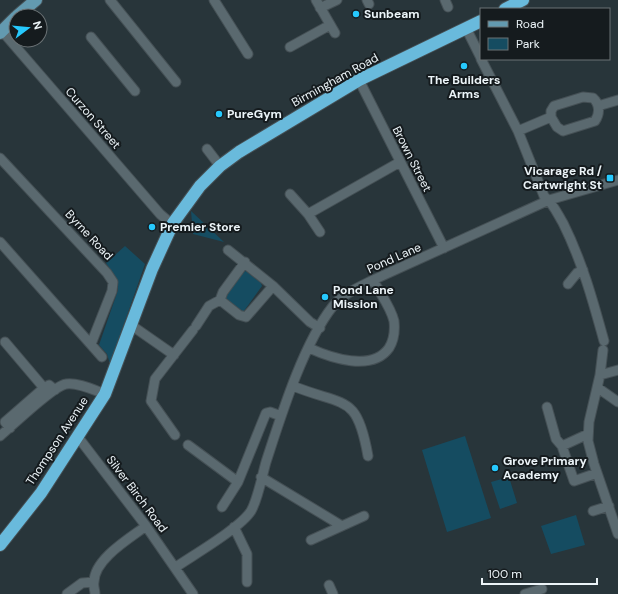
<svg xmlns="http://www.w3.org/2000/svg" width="618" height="594" font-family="'DM Sans',sans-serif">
  <rect width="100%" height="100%" fill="#28353a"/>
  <!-- green -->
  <path fill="#154c61" d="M 191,211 L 224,242 L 193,234 Z
    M 125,246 L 145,264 L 110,364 L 107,354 L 99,345 L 118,290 L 117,280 L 106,263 Z
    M 246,271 L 261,283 L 262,286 L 244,311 L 241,311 L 225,299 L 224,296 L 242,272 Z
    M 465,436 L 491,518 L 447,532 L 422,450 Z
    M 509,477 L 517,503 L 500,509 L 491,482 Z
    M 576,515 L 585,545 L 551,554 L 541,526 Z"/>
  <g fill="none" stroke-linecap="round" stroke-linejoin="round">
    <defs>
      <path id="minor" d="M 110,0 L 176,82
        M 214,0 L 248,54
        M 316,0 L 335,33
        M 367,0 L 369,4
        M 445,0 L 448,7
        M 320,8 L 337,0
        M 466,28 L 481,58
        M 2,31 L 160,214 L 167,220
        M 91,37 L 135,91
        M 290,47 L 330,25
        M 481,59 L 518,131 L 544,196 C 553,203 557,213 563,223 C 582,261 593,301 604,341
        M 359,80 L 444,248
        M 598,106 L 618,100
        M 518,131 L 551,117 L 551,111 L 554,106 L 583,97 L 593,98 C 600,104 600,114 595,121 L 563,131 L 557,127 L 551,117
        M 207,149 L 220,166
        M 0,158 L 107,273 L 113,282 L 112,291 L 91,344
        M 290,194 L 308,214 L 320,232
        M 308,214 L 400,162
        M 0,242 L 102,357
        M 228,250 L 273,286 L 310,322 L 320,328
        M 245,262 L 223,292 L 220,300 L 239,315 L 246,317 L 273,286
        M 568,284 L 577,273 L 583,270
        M 131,325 L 174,355
        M 196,326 L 209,306 L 220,300
        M 5,342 L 44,388
        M 309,348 C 331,358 372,372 389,348 C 394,340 395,330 394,321 C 391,307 379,292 373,280
        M 603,350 L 600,375 L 589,422 L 588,441 L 594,464 L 618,534
        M 600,375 L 618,370
        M 293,386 C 345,407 357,393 368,456
        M 598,388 L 618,402
        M 547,407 L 556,439 L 562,446 L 588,434
        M 10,428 L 5,422 L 44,388 L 49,385 L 55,390
        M 175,435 L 151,401 L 155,379 L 193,330
        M 0,436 C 12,426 53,386 66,384 C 77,382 94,390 105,394
        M 78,437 L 146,526 L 193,594
        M 188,445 L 238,482
        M 562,446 L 574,481 L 597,473
        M 261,477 L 342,526
        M 222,507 L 238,482 L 266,413 L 270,412 L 281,416
        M 593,511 L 609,506
        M 234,527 L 247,554 L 247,582
        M 311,540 L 364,516
        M 176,567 C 195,554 240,528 251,511 C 258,499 262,476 266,462 C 281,416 303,344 333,306 C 343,294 359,287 373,280 L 549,200 L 618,180
        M 329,585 L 333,594
        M 67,594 L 82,583 L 94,582
        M 95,594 C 95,590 93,586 94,582 C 94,559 130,538 146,526
        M 525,594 L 542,589"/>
      <path id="major" d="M 17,16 L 36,0
        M 0,33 L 16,17"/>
      <path id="highway" d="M 505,9 L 523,0
        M 0,545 L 41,493 L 105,394 L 152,269 L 173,223 L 200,186 L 220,166 L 239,152 L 359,80 L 481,21"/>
    </defs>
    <!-- minor casing -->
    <use href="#minor" stroke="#455055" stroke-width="11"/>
    <!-- major casing -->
    <use href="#major" stroke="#455055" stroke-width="14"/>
    <!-- highway casing -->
    <use href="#highway" stroke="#455055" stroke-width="14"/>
    <!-- minor -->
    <use href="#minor" stroke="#5a696f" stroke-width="9"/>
    <!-- major -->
    <use href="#major" stroke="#639ab0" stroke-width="12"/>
    <!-- highway -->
    <use href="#highway" stroke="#69badc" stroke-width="12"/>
  </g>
  <!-- markers -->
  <g fill="#26c9fe" stroke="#151b1e" stroke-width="1.5">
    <circle cx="356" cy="14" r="4"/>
    <circle cx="464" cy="66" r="4"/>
    <circle cx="219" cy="114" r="4"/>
    <rect x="606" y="174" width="8" height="8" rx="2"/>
    <circle cx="152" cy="227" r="4"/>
    <circle cx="325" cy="297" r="4"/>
    <circle cx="495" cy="468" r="4"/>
  </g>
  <g text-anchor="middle" stroke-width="4" stroke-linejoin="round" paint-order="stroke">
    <!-- poi labels -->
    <g font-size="12" font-weight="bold" fill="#ecf4f8" stroke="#151b1e" text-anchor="start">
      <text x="364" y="18">Sunbeam</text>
      <text x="464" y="84" text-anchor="middle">The Builders<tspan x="464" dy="14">Arms</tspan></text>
      <text x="227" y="118">PureGym</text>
      <text x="602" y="175" text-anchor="end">Vicarage Rd /<tspan x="602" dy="14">Cartwright St</tspan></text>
      <text x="160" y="231">Premier Store</text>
      <text x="333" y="294">Pond Lane<tspan x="333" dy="14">Mission</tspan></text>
      <text x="503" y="465">Grove Primary<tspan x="503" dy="14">Academy</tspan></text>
    </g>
    <!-- street labels -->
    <g font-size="12" fill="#ecf4f8" stroke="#151b1e">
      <text transform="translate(335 80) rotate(-29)" y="4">Birmingham Road</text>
      <text transform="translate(93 118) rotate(49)" y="4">Curzon Street</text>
      <text transform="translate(412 159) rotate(63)" y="4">Brown Street</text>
      <text transform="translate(89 235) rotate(47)" y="4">Byrne Road</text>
      <text transform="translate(394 258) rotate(-24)" y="4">Pond Lane</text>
      <text transform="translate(57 441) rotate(-57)" y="4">Thompson Avenue</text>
      <text transform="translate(137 494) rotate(53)" y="4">Silver Birch Road</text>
    </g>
  </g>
  <!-- legend -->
  <rect x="480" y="8" width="130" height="52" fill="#151b1e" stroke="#6b7275"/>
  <rect x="488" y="21" width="20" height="6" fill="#639ab0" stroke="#6b7275"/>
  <text x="516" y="28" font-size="12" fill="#ecf4f8">Road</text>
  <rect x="488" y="38" width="20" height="12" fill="#154c61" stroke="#6b7275"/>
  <text x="516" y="48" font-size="12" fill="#ecf4f8">Park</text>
  <!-- north arrow -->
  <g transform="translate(28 28) rotate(74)"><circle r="19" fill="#151b1e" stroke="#6b7275"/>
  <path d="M0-3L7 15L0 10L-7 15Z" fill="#26c9fe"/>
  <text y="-6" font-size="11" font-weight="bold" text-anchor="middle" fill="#ecf4f8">N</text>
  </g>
  <!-- scale -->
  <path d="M482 578v6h115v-6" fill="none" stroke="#ecf4f8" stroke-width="2"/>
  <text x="488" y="578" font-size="12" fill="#ecf4f8" stroke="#151b1e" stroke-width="3" paint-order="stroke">100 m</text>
</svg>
